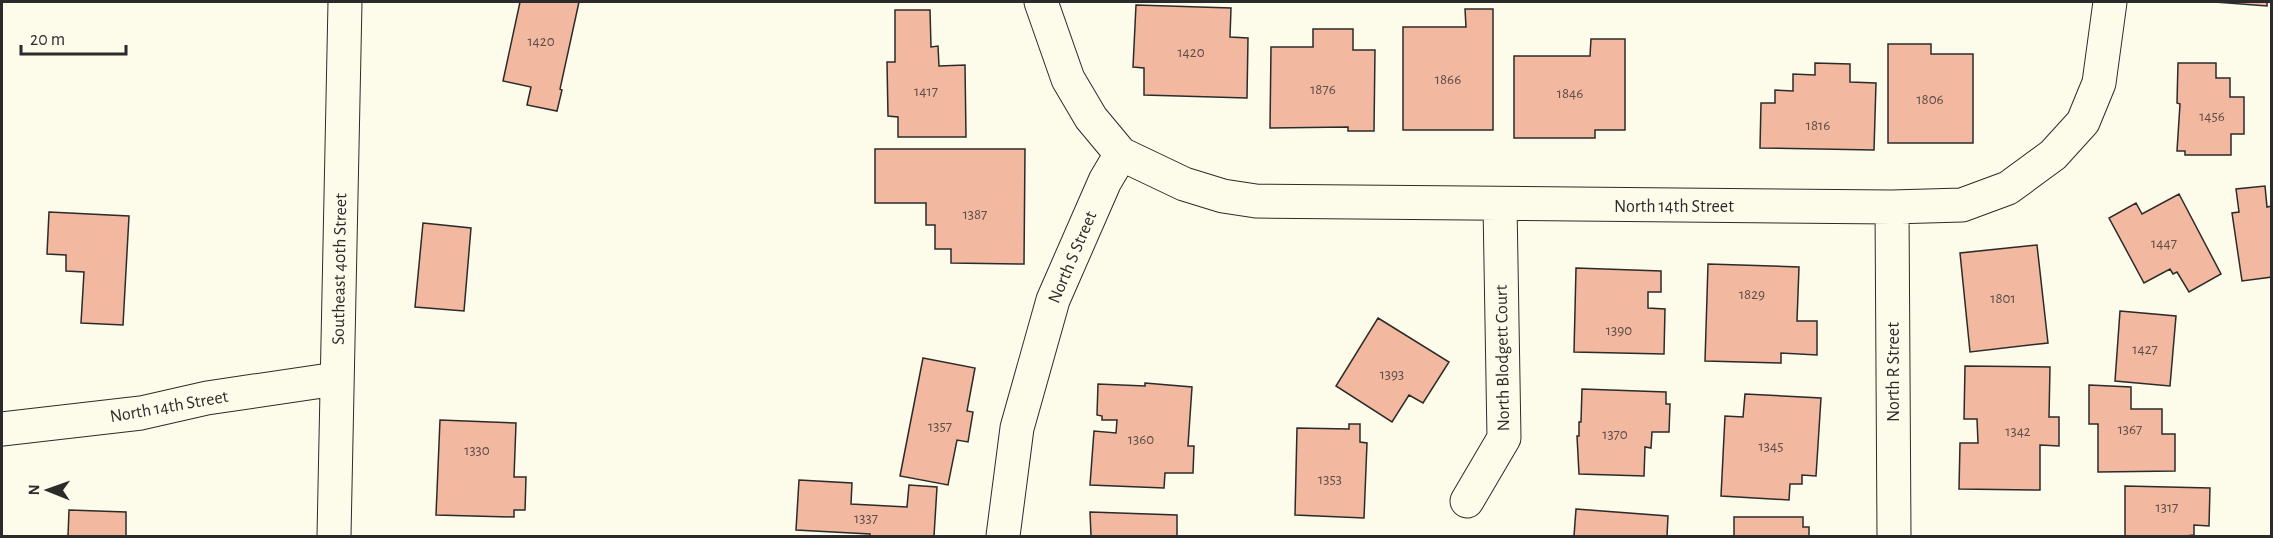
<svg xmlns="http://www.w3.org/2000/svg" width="2273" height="538" font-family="'Alegreya Sans',sans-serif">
  <rect width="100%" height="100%" fill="#fdfbea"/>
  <!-- building -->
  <path fill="#f2b8a0" stroke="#2b2b2b" stroke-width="1.5" d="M 520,2 L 579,2 L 560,89 L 562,90 L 557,111 L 527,105 L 531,87 L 503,81 Z
    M 2215,2 L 2267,2 L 2267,6 Z
    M 1136,5 L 1231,8 L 1230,37 L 1248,38 L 1247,98 L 1144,95 L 1144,68 L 1133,67 Z
    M 1465,9 L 1493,9 L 1493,130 L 1403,130 L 1403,27 L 1466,27 Z
    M 895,10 L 930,10 L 931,47 L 938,46 L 939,66 L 965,65 L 966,137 L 898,137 L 898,117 L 888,116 L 887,62 L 895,62 Z
    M 1313,29 L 1353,29 L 1353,50 L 1375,50 L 1374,131 L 1348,131 L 1348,127 L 1270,128 L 1271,47 L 1313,47 Z
    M 1591,39 L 1625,39 L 1625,130 L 1595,130 L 1595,138 L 1514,138 L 1514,56 L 1590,56 Z
    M 1888,44 L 1931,44 L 1931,54 L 1973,54 L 1973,143 L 1888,143 Z
    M 1815,63 L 1850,64 L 1850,82 L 1876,83 L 1874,150 L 1760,148 L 1761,103 L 1775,103 L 1775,90 L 1793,91 L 1793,74 L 1815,75 Z
    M 2178,63 L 2216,63 L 2216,78 L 2230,78 L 2230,97 L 2244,97 L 2244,134 L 2231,134 L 2231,155 L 2185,155 L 2185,151 L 2177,151 L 2180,104 L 2177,103 Z
    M 875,149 L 1025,149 L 1024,264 L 951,263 L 951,249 L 935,249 L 935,225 L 926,225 L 926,203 L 875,203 Z
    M 2265,186 L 2267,207 L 2272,206 L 2272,277 L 2242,281 L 2232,213 L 2239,212 L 2236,189 Z
    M 2179,194 L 2221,274 L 2189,292 L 2177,272 L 2173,274 L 2170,269 L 2144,283 L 2109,218 L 2136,203 L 2142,214 Z
    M 49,212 L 129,216 L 123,325 L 81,323 L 84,272 L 66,271 L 66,255 L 47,254 Z
    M 423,223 L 471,228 L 464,311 L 415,307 Z
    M 2037,245 L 2048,343 L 1970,352 L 1960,253 Z
    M 1708,264 L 1799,267 L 1797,321 L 1817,321 L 1817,355 L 1781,353 L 1781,363 L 1705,361 Z
    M 1576,268 L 1661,271 L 1661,292 L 1648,292 L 1648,308 L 1665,309 L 1664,354 L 1574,352 Z
    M 2120,311 L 2176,316 L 2170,386 L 2115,381 Z
    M 1378,318 L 1449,362 L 1423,403 L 1409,395 L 1392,422 L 1336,386 Z
    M 923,358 L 975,368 L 967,411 L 973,412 L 968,442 L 957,440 L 948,485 L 900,476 Z
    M 1965,366 L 2050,367 L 2049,417 L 2059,417 L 2059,446 L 2040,445 L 2040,490 L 1959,489 L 1960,443 L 1978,443 L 1977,419 L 1964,419 Z
    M 1145,383 L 1192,387 L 1188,446 L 1194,446 L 1193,473 L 1165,473 L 1164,488 L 1090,485 L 1094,431 L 1116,433 L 1117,420 L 1102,420 L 1102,416 L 1097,415 L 1098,384 L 1145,386 Z
    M 2089,385 L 2131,387 L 2131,409 L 2162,409 L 2162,434 L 2175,434 L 2175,471 L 2098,472 L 2098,424 L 2089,424 Z
    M 1582,389 L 1666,392 L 1666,404 L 1670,404 L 1669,432 L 1652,432 L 1651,448 L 1645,447 L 1644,476 L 1579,474 L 1577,436 L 1579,436 L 1579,422 L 1581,422 Z
    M 1745,394 L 1821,398 L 1816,476 L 1802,475 L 1802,484 L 1790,484 L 1789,500 L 1721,496 L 1725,416 L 1743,417 Z
    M 440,420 L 516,423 L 514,477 L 526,477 L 525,510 L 514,510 L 514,517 L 436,515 Z
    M 1349,424 L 1360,424 L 1360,442 L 1367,443 L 1364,518 L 1295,515 L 1297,428 L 1349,429 Z
    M 799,480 L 852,483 L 851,504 L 907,507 L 909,485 L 937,487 L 934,536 L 870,536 L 870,534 L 796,530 Z
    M 2125,486 L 2210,488 L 2209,526 L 2194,525 L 2194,535 L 2185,536 L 2125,536 Z
    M 1576,509 L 1668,516 L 1667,536 L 1574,536 Z
    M 69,510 L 126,512 L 126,536 L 68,536 Z
    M 1090,512 L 1177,515 L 1177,536 L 1091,536 Z
    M 1734,517 L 1803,517 L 1803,527 L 1809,527 L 1809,536 L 1734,536 Z"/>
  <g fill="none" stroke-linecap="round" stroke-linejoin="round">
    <defs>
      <path id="minor" d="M 1041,2 L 1068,79 L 1091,118 L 1121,154 L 1184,184 L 1223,196 L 1256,201 L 1892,207 L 1962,205 L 2008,188 L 2053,155 L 2083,122 L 2099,83 L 2110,2
        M 1892,207 L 1894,536
        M 2,429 L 141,413 L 207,398 L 336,379
        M 1467,501 L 1504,438 L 1500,205
        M 334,536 L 345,2
        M 1003,536 L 1017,428 L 1053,300 L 1105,181 L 1121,154"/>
    </defs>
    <!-- minor casing -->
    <use href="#minor" stroke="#2b2b2b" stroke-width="35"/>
    <!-- minor -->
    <use href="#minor" stroke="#fdfbea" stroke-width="33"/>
  </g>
  <g text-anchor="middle" stroke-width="4.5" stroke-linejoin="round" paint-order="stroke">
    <!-- number labels -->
    <g font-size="15" fill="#5d4e48">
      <text x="541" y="46">1420</text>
      <text x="1191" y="57">1420</text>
      <text x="1448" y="84">1866</text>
      <text x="1323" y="94">1876</text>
      <text x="926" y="96">1417</text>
      <text x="1570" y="98">1846</text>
      <text x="1930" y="104">1806</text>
      <text x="2212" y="121">1456</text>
      <text x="1818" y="130">1816</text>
      <text x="975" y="219">1387</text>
      <text x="2164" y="248">1447</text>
      <text x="1752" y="299">1829</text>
      <text x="2003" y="303">1801</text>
      <text x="1619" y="335">1390</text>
      <text x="2145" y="354">1427</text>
      <text x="1392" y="379">1393</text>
      <text x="940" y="431">1357</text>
      <text x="2130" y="434">1367</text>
      <text x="2018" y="436">1342</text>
      <text x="1615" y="439">1370</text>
      <text x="1141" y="444">1360</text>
      <text x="1771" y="451">1345</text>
      <text x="477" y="455">1330</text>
      <text x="1330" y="484">1353</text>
      <text x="2167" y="512">1317</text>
      <text x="866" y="523">1337</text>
    </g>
    <!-- street labels -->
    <g font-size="18" fill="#2b2b2b" stroke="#fdfbea">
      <text x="1674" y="212">North 14th Street</text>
      <text transform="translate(1072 257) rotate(-67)" y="6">North S Street</text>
      <text transform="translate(339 269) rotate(-89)" y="6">Southeast 40th Street</text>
      <text transform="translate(1502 358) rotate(-91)" y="6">North Blodgett Court</text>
      <text transform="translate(1893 372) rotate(-90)" y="6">North R Street</text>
      <text transform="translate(169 406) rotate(-10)" y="6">North 14th Street</text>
    </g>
  </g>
  <!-- border -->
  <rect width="2273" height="538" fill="none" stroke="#2b2b2b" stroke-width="6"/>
  <!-- north arrow -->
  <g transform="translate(48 490) rotate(271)" stroke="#fdfbea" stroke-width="4.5" paint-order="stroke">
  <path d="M0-4.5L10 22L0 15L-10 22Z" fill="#2b2b2b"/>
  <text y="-9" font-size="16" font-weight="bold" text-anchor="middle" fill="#2b2b2b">N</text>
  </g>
  <!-- scale -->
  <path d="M21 45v9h105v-9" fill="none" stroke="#2b2b2b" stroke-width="3"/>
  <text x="30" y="45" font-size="18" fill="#2b2b2b" stroke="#fdfbea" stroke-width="4.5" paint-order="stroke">20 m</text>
</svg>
